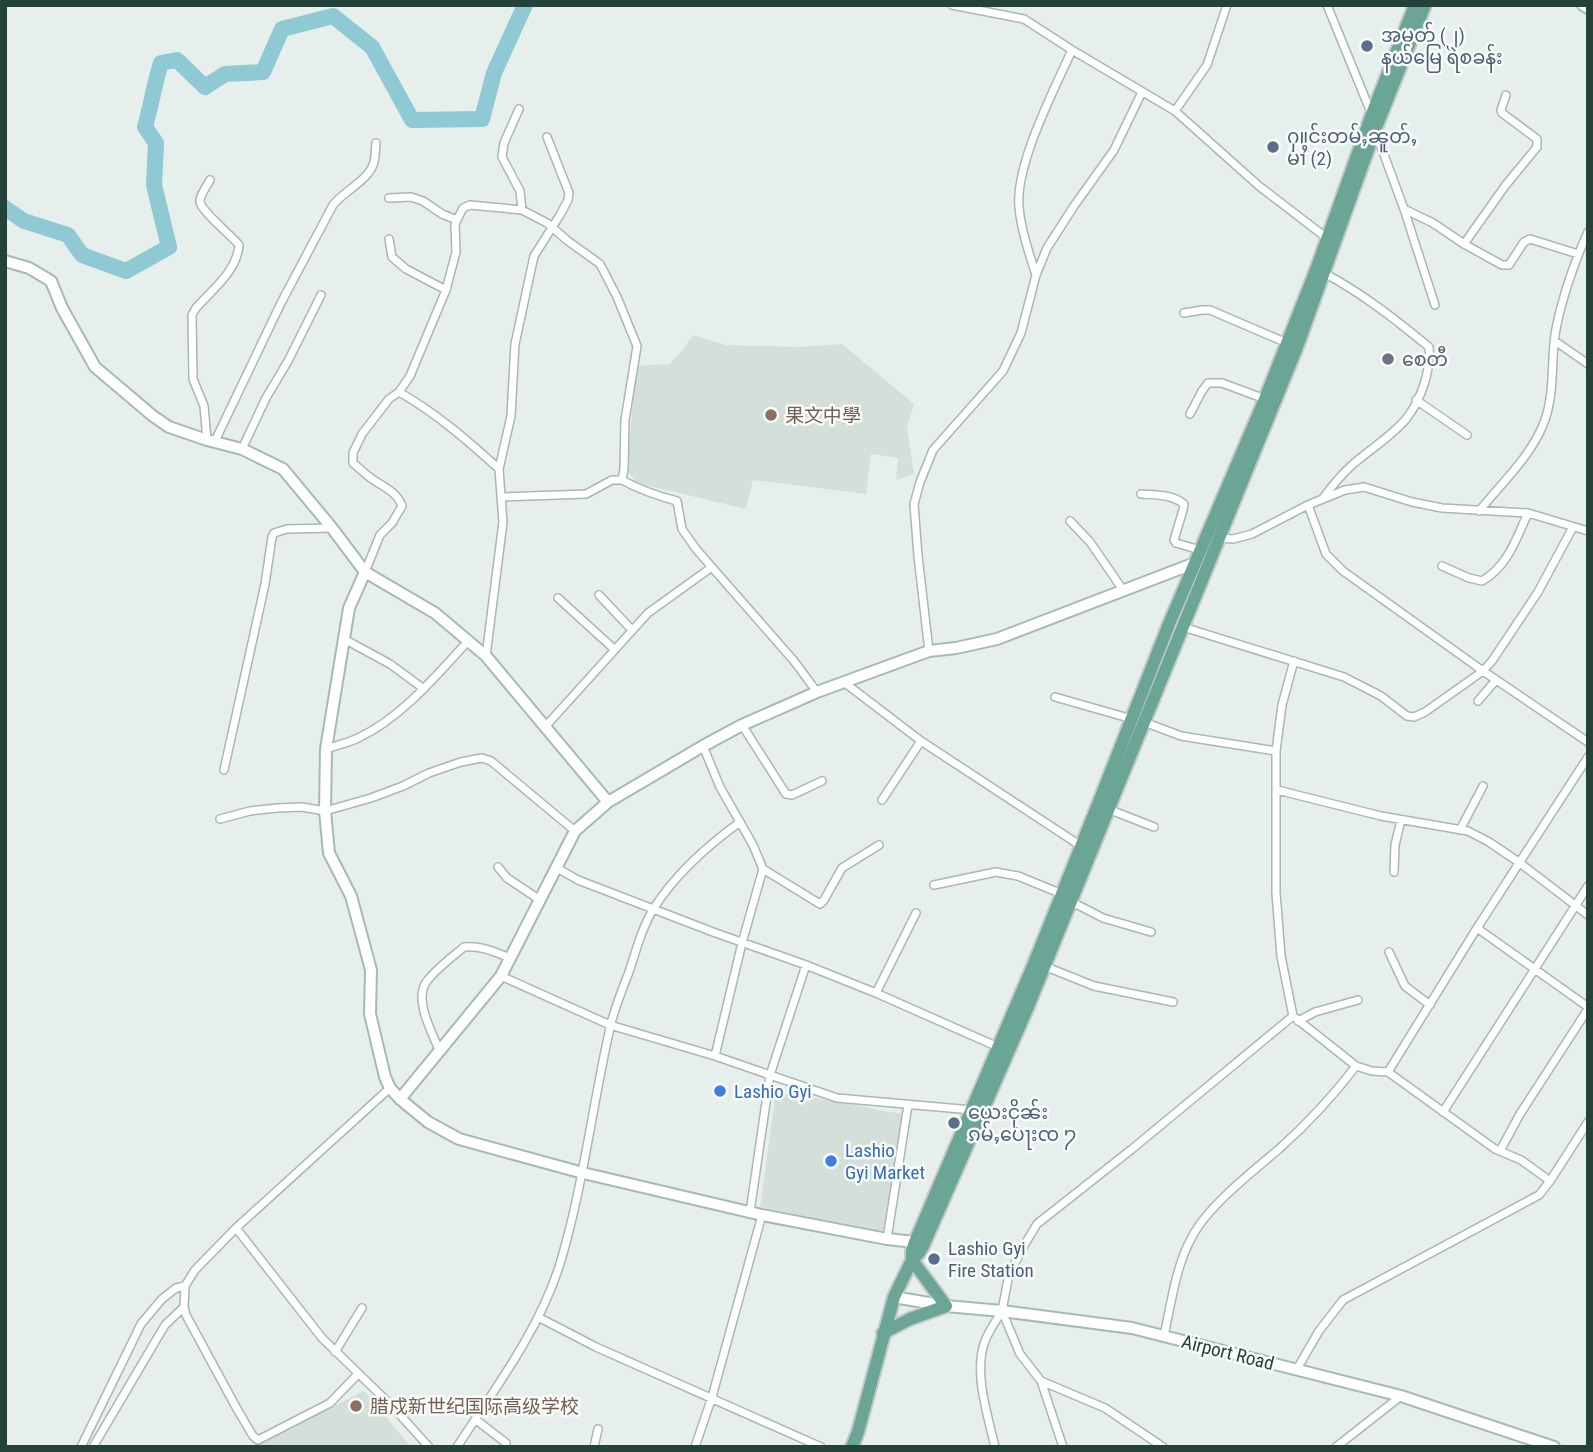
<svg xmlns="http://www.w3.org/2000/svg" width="1593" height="1452" font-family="'Roboto Condensed','Noto Sans SC','Noto Sans Myanmar',sans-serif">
  <rect width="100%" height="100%" fill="#e6efeb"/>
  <!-- built -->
  <path fill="#d4dfda" d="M 693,335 L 726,345 L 799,347 L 842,344 L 914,404 L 907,426 L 914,474 L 896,480 L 898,458 L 871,454 L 866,494 L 753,480 L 746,509 L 637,483 L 628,472 L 628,458 L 636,366 L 669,364 L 681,352 Z
    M 776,1091 L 902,1114 L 884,1235 L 760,1207 Z
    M 364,1391 L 411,1447 L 249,1447 L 307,1420 Z"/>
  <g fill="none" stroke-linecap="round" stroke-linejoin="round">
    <!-- river -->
    <path stroke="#8ec9d4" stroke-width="16" d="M 5,208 L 24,221 L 68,235 L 82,255 L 126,271 L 169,247 L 154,185 L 156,143 L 145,127 C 151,106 154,85 161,63 L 177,60 L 205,87 L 225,74 L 263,72 L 282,29 L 333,16 L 372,47 L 412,120 L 482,119 L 494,73 L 525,5"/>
    <defs>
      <path id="street" d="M 952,5 L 1024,19 L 1072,50 L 1175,111 L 1259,186 L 1328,239
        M 1327,5 L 1372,115
        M 519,109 L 504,143 L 502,157 L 520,191 L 522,210
        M 1175,111 L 1207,65 L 1227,5
        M 1376,133 L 1404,209 L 1435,305
        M 389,198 L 411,197 L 423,201 L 442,214 L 457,220
        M 1404,209 L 1433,223 L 1464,244 L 1502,265 L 1509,265 L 1524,242 L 1530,239 L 1578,254
        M 389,239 L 392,257 L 406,269 L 446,290
        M 1464,244 L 1505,186 L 1537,147 L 1537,139 L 1502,113 L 1501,110 L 1506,95
        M 1036,275 C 1029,253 1021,230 1019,207 C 1015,165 1054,90 1072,50
        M 1184,313 L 1202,310 L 1210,310 L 1287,343
        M 1555,341 L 1588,364
        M 399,392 C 436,413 467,440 499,469
        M 1416,400 L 1467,435
        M 1190,414 L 1202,391 L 1208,383 L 1222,383 L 1265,399
        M 207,440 L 204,406 L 193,379 L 192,315 L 196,308 C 213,289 237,271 239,245 C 232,236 202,212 200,202 C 199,196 207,186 210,180
        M 215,441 L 281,303 L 333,205 C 344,191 367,181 373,165 C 376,158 375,150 376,143
        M 242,449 L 266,398 L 288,361 L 321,295
        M 622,480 C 640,490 658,496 677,501 L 682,529 L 696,549 L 794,661 L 817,692
        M 1141,494 C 1155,495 1172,494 1184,504 L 1183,510 L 1174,540 L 1176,543 L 1200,550
        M 1323,498 C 1332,486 1341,475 1352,465 C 1368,451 1393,435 1406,419 C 1421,400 1431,371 1429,347 C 1396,320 1362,293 1324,273
        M 1308,505 L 1326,554 L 1343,571 L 1483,671 L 1588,742
        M 1479,511 C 1501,484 1530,457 1543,425 C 1556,394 1550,360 1556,329 C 1562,298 1575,260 1588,232
        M 1070,521 L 1090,542 L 1123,590
        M 1219,538 L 1233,539 L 1252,534 L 1308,505 L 1345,490 L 1364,487 L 1412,502 L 1442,508 L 1528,513 L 1588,531
        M 1442,566 L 1469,578 L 1482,581 C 1508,566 1516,539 1528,513
        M 365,572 L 380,535 L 392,523 L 402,506 C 397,492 384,487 372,479 C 365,474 359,468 353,463 L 353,453 L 362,434 L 389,399 L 399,392 L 410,376 L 446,290 L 456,252 L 455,225 L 457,220 L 463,208 L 470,205 L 522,210 L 547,223 L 568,241 L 600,264 L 617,297 L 637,346 L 625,420 L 624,468 L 622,480 L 612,480 L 586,494 L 501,497
        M 599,595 L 632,630
        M 558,598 L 614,649
        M 1183,627 L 1344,677 L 1381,696 L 1407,716 L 1414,717 L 1425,712 L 1483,671 L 1492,661 L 1538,592 L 1573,527
        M 344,639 L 390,664 L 424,689
        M 929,651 L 918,556 L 914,504 L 920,482 L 933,450 L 1003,371 L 1021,333 L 1036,275 L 1047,248 L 1074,206 L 1114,150 L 1142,92
        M 486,656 L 503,522 L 499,469 L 511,416 L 515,344 L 534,256 L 560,215 L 568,200 L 569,193 L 547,137
        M 1294,661 L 1282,705 L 1276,751 L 1276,893 L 1281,956 L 1293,1016 L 1356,1066 L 1372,1071 L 1388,1072 L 1495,1149 L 1521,1160 L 1550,1181
        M 845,683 L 921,741 L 1081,846
        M 1055,697 L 1132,719
        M 1478,701 L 1496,680
        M 1144,722 L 1181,736 L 1276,751
        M 742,725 L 786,794 L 792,795 L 822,781
        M 545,727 L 648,613 L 712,567
        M 703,746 L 720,787 L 753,845 L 763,869 L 742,943 L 715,1056
        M 326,749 C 337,745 348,743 358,738 C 401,718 437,675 469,640
        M 224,770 L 265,584 L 272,537 L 274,533 L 287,529 L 332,528
        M 1277,790 L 1381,816 L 1468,831 L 1489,842 L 1520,863 L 1588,915
        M 882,800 L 921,741
        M 1108,809 L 1154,827
        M 220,819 L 250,811 L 277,808 L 302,807 L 325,811 L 371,798 L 403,786 L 429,773 L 461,762 L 482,758 L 491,761 L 575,831
        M 1460,830 L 1483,786
        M 498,867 L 507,878 L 540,900
        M 557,868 L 578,880 L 713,932 L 806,965 L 876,993 L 998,1047
        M 763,869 L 820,904 L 824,900 L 842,868 L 879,845
        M 1394,872 L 1395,845 L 1401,820
        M 934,885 L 996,872 L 1018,876 L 1062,894
        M 1070,901 L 1103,918 L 1151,932
        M 1477,928 L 1588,1007
        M 1389,952 L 1405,986 L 1430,1005
        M 1044,966 L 1094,986 L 1173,1002
        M 501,976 L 610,1025 L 715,1056 L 837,1098 L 972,1110
        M 876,993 L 916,913
        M 1298,1021 L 1315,1012 L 1358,1000
        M 439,1050 C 432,1032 413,999 427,981 C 436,969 452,957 464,947 C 480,945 495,952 510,958
        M 1388,1072 L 1477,928 L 1588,757
        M 1443,1112 L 1588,886
        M 1500,1151 L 1520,1114 L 1588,1009
        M 750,1212 L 770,1075 L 806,965
        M 236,1228 L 322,1338 L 392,1406 L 429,1447
        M 887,1239 L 908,1105
        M 538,1317 L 596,1347 L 821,1447
        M 1164,1336 C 1171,1304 1176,1265 1192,1237 C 1208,1206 1252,1172 1279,1149 C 1307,1124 1333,1096 1356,1066
        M 335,1352 L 362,1308
        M 1297,1369 L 1319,1331 L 1343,1300 L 1539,1195 L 1550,1181 L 1588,1122
        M 358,1374 L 330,1403 L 258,1440 L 253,1436 L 237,1409 L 186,1315 L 184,1307 L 185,1286 L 195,1270 L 236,1228 L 390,1088
        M 1041,1381 L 1105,1408 L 1163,1447
        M 475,1419 L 506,1443
        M 81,1447 L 141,1324 L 162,1299 L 176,1288 L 185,1286
        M 93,1447 L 165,1325 L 184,1307
        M 457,1447 C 494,1390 538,1332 559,1267 C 583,1189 592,1107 610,1028 C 614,1009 622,990 629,972 C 636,951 642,927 654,908 C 676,873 707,846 740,822
        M 594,1447 L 598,1429
        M 695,1447 L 712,1397 L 762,1215
        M 995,1447 C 988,1416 974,1375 984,1344 C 987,1333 996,1321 1002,1311
        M 1063,1447 L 1041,1381 L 1020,1354 L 1002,1311 L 1009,1274 L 1025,1244 L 1037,1224 L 1132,1149 L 1293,1016
        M 1336,1447 L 1401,1396"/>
      <path id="secondary" d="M 1583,5 L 1588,8
        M 5,261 L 29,268 L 51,281 L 62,308 L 95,367 L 153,416 L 169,427 L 207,440 L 242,449 L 283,469 L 332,528 L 365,572 L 435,613 L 486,656 L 608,802
        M 365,572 L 349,608 L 326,749 L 325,811 L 329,853 L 351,896 L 371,970 L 370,1014 L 385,1077 L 390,1088 L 400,1099 L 428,1122 L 459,1139 L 583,1173 L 762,1215 L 887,1239 L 915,1242
        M 400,1099 L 501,976 L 575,831 L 608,802 L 703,746 L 742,725 L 817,692 L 929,651 L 956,648 L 997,639 L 1195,563
        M 894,1297 L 946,1306 L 1002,1311 L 1132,1328 L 1401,1396 L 1554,1447"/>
      <path id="primary" d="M 883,1333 L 910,1319 L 946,1306 L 912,1260 L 912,1251 L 915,1242 L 1033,966 L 1097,807 L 1169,624 L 1265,399 L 1316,270 L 1372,114 L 1415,5
        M 852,1447 L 858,1432 L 894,1297 L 912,1260 L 919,1253 L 923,1246 L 1027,1009 L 1297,347 L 1375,130 L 1425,5"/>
    </defs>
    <!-- street casing -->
    <use href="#street" stroke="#a8b8b2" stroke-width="10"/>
    <!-- secondary casing -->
    <use href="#secondary" stroke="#a4bbb3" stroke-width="14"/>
    <!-- primary casing -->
    <use href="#primary" stroke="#c2cac8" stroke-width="16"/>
    <!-- street -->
    <use href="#street" stroke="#fff" stroke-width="7"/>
    <!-- secondary -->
    <use href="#secondary" stroke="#fff" stroke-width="10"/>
    <!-- primary -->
    <use href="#primary" stroke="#6aa596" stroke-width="12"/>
  </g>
  <!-- markers -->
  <g fill="#5c6f8a" stroke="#f7fbf9" stroke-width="2.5">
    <circle cx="1367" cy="46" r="7"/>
    <circle cx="1273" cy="147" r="7"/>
    <circle cx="954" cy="1123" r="7"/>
    <circle cx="934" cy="1259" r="7"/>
  </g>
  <circle fill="#6b7280" stroke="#f7fbf9" stroke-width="2.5" cx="1388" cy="359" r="7"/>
  <g fill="#8d6e63" stroke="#f7fbf9" stroke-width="2.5">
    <circle cx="771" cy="415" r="7"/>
    <circle cx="356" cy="1406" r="7"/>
  </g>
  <g fill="#3f7fe0" stroke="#f7fbf9" stroke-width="2.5">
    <circle cx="720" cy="1091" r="7"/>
    <circle cx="831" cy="1161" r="7"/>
  </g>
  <g text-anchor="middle" stroke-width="5" stroke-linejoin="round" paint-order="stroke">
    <!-- service labels -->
    <g font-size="19" fill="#4e5e75" stroke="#f7fbf9" text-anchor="start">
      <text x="1381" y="42">အမှတ် (၂)<tspan x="1381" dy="22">နယ်မြေ ရဲစခန်း</tspan></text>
      <text x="1287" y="143">ႁူင်းတမ်ႇၼူတ်ႇ<tspan x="1287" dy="22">မၢႆ (2)</tspan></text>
      <text x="968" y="1119">ယေးငိုၼ်း<tspan x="968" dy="22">ၵမ်ႇပေႃးၸ ႒</tspan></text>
      <text x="948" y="1255">Lashio Gyi<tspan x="948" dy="22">Fire Station</tspan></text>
    </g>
    <!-- worship labels -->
    <g font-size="19" fill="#5b616d" stroke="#f7fbf9" text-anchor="start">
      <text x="1402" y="366">စေတီ</text>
    </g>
    <!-- education labels -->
    <g font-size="19" fill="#785e54" stroke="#f7fbf9" text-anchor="start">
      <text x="785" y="422">果文中學</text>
      <text x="370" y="1413">腊戍新世纪国际高级学校</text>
    </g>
    <!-- shop labels -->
    <g font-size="19" fill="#366cbe" stroke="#f7fbf9" text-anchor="start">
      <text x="734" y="1098">Lashio Gyi</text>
      <text x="845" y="1157">Lashio<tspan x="845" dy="22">Gyi Market</tspan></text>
    </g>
    <!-- street labels -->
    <g font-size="19" fill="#24423a" stroke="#f7fbf9">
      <text transform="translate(1228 1352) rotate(14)" y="7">Airport Road</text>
    </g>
  </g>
  <!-- border -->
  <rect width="1593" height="1452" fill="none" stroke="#24423a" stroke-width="14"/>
</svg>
